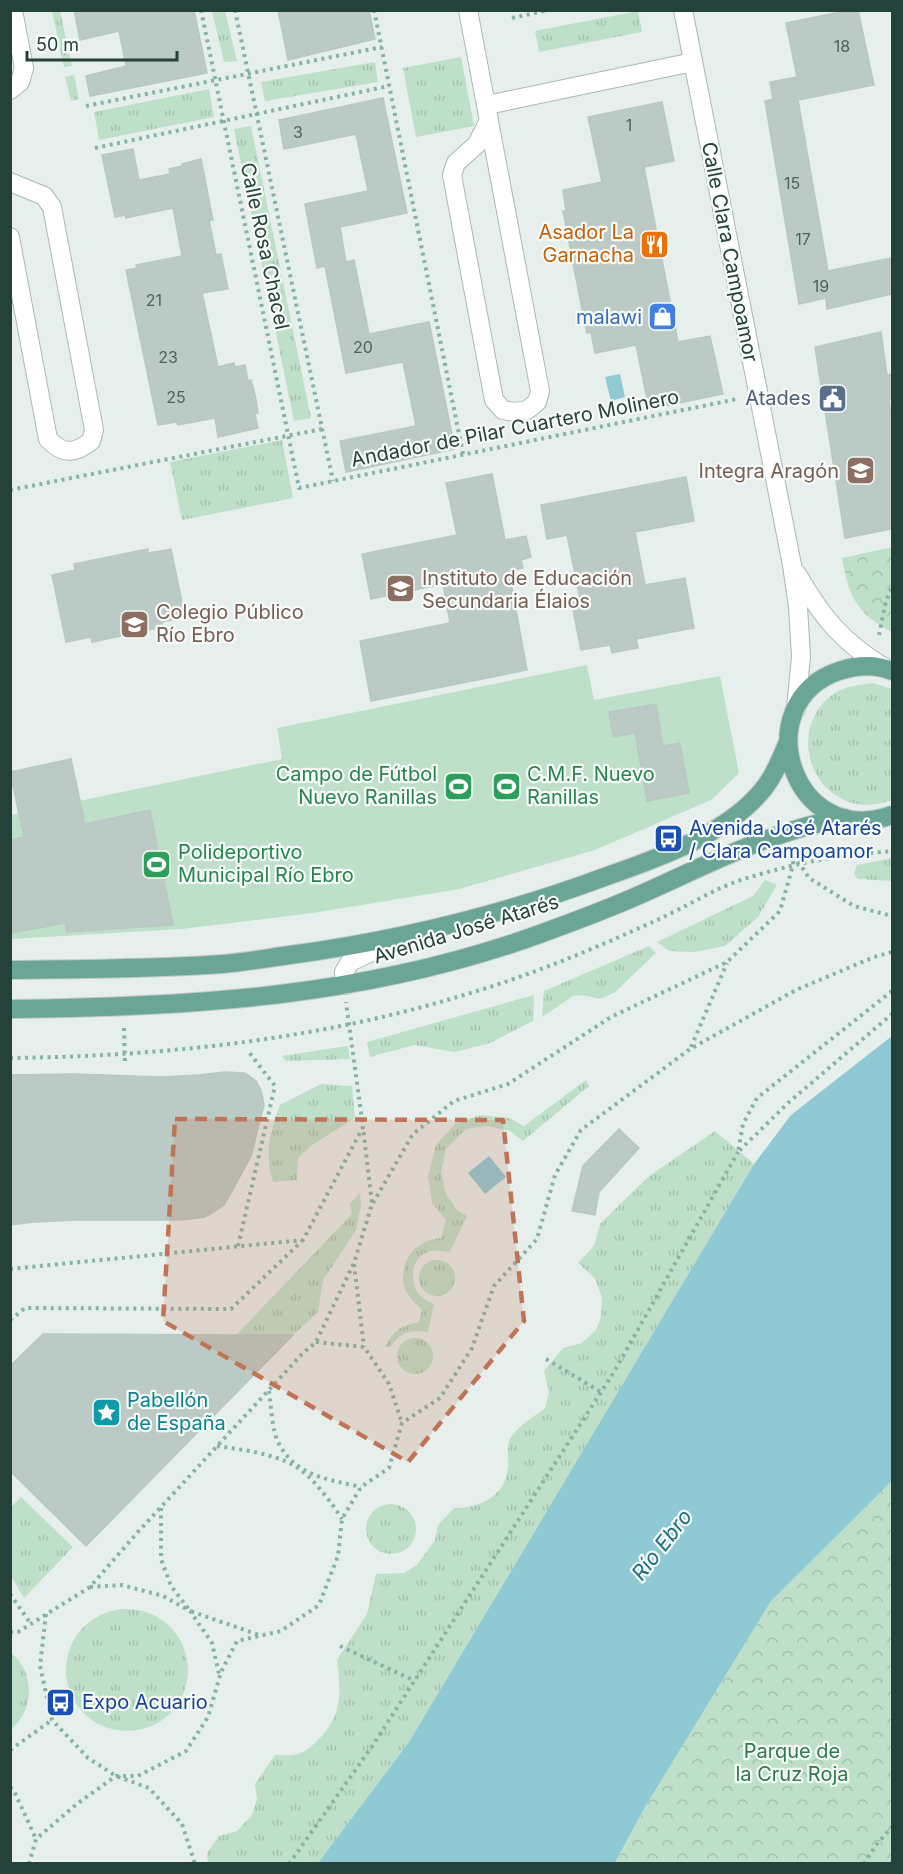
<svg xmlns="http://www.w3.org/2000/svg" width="903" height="1874" font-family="Inter,sans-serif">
  <defs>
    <pattern id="grass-tufts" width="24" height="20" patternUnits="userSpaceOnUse" patternTransform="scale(1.5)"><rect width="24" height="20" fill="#bfe0c8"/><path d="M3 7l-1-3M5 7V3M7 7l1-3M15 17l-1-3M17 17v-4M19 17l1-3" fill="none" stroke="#a4c1ad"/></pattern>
    <pattern id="park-crowns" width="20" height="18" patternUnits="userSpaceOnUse" patternTransform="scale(1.5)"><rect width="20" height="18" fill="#bfe0c8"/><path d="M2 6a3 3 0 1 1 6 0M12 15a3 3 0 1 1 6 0" fill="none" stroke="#a4c1ad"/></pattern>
  </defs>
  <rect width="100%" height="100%" fill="#e6efeb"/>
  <!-- grass -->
  <path fill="url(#grass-tufts)" d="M 52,11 L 60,11 L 72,66 L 64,67 Z
    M 212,11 L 225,11 L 237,61 L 224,62 Z
    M 638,11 L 642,32 L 539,52 L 535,31 Z
    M 461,57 L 474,126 L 416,137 L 403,68 Z
    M 375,62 L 378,82 L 265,101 L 261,82 Z
    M 74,75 L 79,99 L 71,101 L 65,77 Z
    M 209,89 L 214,117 L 99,140 L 94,112 Z
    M 251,126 L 311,418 L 294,421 L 234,129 Z
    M 282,440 L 293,498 L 182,520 L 170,462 Z
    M 873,683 L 892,689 L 892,800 C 879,804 866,807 852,803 C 804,788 792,724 833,694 C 845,686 859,685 873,683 Z
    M 892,858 L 892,881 L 858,879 L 854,874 L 857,865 Z
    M 765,880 L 777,885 L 758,917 L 725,946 L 695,952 L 669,951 L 657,942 L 753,896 Z
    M 649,946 L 656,953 L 614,993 L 599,999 L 583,995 L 573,996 L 542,1017 L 544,991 Z
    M 534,995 L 533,1021 L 490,1043 L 455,1052 L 414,1045 L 370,1057 L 367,1042 Z
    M 348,1046 L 350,1059 L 286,1061 L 282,1056 Z
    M 586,1080 L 589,1086 L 523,1141 L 510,1131 L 487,1126 L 466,1129 L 446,1149 L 441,1173 L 446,1194 L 457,1210 L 467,1216 L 450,1252 C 441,1251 431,1249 422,1255 C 410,1264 410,1288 422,1297 C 425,1300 430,1302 434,1304 L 428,1332 C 408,1330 403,1331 390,1347 L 385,1347 C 394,1330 400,1326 419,1322 L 422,1310 C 415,1303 405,1294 403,1283 C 402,1279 404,1273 404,1269 C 407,1251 423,1239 441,1238 L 446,1220 L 432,1203 L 428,1176 L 436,1145 L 456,1123 L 481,1115 L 509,1118 L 524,1126 Z
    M 321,1084 L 352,1086 L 355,1118 L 312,1145 L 298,1158 L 297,1180 L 273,1182 C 264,1155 270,1131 280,1105 Z
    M 715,1131 L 754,1164 L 409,1742 L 318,1863 L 208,1863 L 207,1853 L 219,1836 L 237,1831 L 252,1815 L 257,1799 L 255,1784 L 275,1755 C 282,1755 291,1756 298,1754 C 305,1752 312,1746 317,1741 C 343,1716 341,1693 337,1660 L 367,1614 L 376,1574 L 404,1573 L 417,1565 L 435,1540 L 438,1525 L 454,1508 C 480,1508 506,1496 508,1467 C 509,1459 506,1446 510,1439 C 518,1425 533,1418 545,1408 L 549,1392 L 544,1371 L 563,1348 L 582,1343 L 596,1330 L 601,1317 L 602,1297 L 595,1278 L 578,1263 L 594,1246 L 600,1224 L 648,1177 Z
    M 360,1193 L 361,1206 L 356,1230 L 323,1280 L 318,1312 L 293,1335 L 236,1335 L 352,1214 L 350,1203 Z
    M419 1278a18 18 0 1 1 36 0a18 18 0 1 1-36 0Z
    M397 1356a18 18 0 1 1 36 0a18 18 0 1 1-36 0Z
    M 21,1497 L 73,1547 L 24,1598 L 11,1576 L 11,1507 Z
    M366 1529a25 25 0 1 1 50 0a25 25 0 1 1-50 0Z
    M66 1670a61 61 0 1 1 122 0a61 61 0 1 1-122 0Z
    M 11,1653 C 36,1673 34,1710 11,1730 Z"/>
  <!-- park -->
  <path fill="url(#park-crowns)" d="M 892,547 L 892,632 C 856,613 849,597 842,558 Z
    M 892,1481 L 892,1863 L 615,1864 L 645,1807 L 771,1601 Z"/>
  <!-- pitch -->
  <path fill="#bfe0c8" d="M 587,665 L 594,700 L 720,676 L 739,773 L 711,800 L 595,850 L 459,889 L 313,913 L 182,929 L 11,939 L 11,815 L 282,759 L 277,728 Z"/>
  <!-- water -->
  <path fill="#8ec9d4" d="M 620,374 L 625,397 L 611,401 L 605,377 Z
    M 892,1036 L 892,1481 L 771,1601 L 645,1807 L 615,1863 L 318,1863 L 409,1742 L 754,1164 L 791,1115 Z
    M 489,1156 L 506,1177 L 485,1194 L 468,1173 Z"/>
  <!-- building -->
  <path fill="#bbcac4" stroke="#b8c9c2" stroke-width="1.5" d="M 74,10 L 194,10 L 207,73 L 90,96 L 86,76 L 126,66 L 119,31 L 80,40 Z
    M 278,10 L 369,10 L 375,39 L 288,60 Z
    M 850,10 L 858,10 L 874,85 L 798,100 L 828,271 L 892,258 L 892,294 L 827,309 L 826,298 L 799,304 L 765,101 L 773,99 L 770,82 L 797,77 L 786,23 Z
    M 383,98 L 407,213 L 340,227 L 346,262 L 354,260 L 369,334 L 429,322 L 455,449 L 346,472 L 340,441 L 416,426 L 403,362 L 346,373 L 325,266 L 317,268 L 305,204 L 368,191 L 356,134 L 284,149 L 279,120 Z
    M 662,102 L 674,161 L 644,167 L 678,342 L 710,336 L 723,394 L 649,409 L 636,345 L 595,353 L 591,332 L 587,333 L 585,325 L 563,211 L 566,211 L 563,190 L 602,182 L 588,117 Z
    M 133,149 L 139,180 L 170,174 L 169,169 L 182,166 L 182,164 L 201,159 L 213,220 L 209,220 L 216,255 L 221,254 L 228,289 L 202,293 L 218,367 L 234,363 L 235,367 L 245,365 L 248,381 L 251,380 L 256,399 L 258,413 L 255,414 L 258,428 L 218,437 L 215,418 L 178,425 L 177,422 L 158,425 L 126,270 L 137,268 L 136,265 L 182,256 L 173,208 L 126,218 L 125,215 L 115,217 L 102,155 Z
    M 881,332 L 887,375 L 892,374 L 892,398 L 889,399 L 892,424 L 892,529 L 845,538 L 815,347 Z
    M 492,474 L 505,540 L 526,536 L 531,557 L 521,560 L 523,568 L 509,571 L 527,670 L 371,701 L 360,641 L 450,623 L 443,584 L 371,599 L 362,554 L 457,535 L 446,483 Z
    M 686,477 L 694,521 L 635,532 L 645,585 L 685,578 L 694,628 L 636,639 L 638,648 L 612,653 L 610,645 L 581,650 L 571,600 L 580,598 L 567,535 L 547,539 L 541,505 Z
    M 148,549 L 148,553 L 171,549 L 185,617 L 162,622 L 163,627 L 92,642 L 91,637 L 66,642 L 52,575 L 75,570 L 74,564 Z
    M 656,704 L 663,746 L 680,743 L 689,793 L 647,801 L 635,733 L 613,737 L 609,712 Z
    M 71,759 L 85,824 L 150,810 L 173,925 L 67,932 L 65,923 L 10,933 L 10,840 L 24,837 L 10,772 Z
    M 224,1072 L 245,1073 L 256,1081 L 261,1090 L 264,1105 L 251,1156 L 231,1193 L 224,1205 L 215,1211 L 205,1217 L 181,1220 L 76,1220 L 33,1222 L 10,1225 L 10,1075 L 74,1074 L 163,1077 L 199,1075 Z
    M 619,1129 L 639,1148 L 599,1192 L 595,1215 L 572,1211 L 583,1166 Z
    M 43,1334 L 236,1335 L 293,1335 L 86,1546 L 10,1471 L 10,1366 Z"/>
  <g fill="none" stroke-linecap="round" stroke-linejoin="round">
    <defs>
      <path id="minor" d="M 468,10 L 540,391 L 537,402 L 527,410 L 515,412 L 503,410 L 494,400 L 452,175 L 456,163 L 477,144 L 489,120
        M 683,10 L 792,565 L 798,607 L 801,656 L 796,709
        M 10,90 L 20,82 L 24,68 L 13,10
        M 487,105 L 693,62
        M 10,182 L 44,196 L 52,207 L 94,430 L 91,441 C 75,454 63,455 48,439 L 10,237
        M 797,574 C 822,617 842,642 885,668
        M 345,985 L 344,972 L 350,962 L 397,940"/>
      <path id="major" d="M 892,671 C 875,664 857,665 839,671 C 746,702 792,851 892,815
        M 10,970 C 81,969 152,969 223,964 C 246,962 268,958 290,955 C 401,940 506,914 610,875 C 659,858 725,834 760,793 C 773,779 780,760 788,742
        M 10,1009 C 191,1007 365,997 537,935 C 573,922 611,908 646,892 C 711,863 775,829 845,818"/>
    </defs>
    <!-- minor casing -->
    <use href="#minor" stroke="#a8b8b2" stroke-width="20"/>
    <!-- major casing -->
    <use href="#major" stroke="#c2cac8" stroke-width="20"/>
    <!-- path -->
    <path stroke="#86b3a5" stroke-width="4" stroke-dasharray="3 4.5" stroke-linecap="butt" d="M 201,10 L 299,488 L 737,399
      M 235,10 L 333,481
      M 374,10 L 463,454
      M 512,18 L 549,10
      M 86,106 L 382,47
      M 95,148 L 389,86
      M 10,490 L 322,429
      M 879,635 L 886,601 L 892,587
      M 794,855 L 809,878 L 854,906 L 892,916
      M 892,991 L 757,1098 L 743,1124 L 738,1152 L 788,1103 L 892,1014
      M 124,1028 L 125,1064
      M 691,1047 L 727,963
      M 10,1058 C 170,1056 325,1039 477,991 C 539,972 598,947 657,920 C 684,908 717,887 744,879 C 776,869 809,861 842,856 C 859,853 876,853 892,851
      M 373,1203 L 413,1134 L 454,1101 L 508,1084 L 611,1017 L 727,962 L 780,911 L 793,865 L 794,854
      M 238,1246 L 275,1086 L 248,1051
      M 354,1264 L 364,1347
      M 10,1269 L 303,1240 L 363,1127 L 346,1002
      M 10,1320 L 25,1308 L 231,1309 L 302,1241
      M 316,1342 L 364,1347 L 389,1384 L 402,1423
      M 546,1359 L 601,1392
      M 269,1391 C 271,1405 272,1430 278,1442 C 295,1476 327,1479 361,1487
      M 217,1446 C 243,1450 272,1453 295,1466 C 311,1475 332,1503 342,1519
      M 161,1508 L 161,1559 L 171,1586 L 190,1611 L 259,1635
      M 90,1587 L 122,1585 L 163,1596 L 190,1611 L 212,1643 L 219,1674
      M 10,1594 L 31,1624
      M 46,1614 L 40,1666 L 52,1720 L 88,1758 L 116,1776 L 149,1788 L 182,1824 L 195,1864
      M 10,1632 L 18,1632 L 90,1587 L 137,1533 L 302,1354 L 316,1342 L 354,1263 L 372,1204 L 363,1127
      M 340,1646 L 415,1681
      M 10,1750 L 52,1720
      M 10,1787 L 14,1791 L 36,1839
      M 29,1864 L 36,1839 L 78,1803 L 116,1776 L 138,1776 L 186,1751 L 208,1717 L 221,1672 L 237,1641 L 281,1631 L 319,1605 L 338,1556 L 342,1519 L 361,1487 L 389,1468 L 402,1423 L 440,1398 L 472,1348 L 494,1286 L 537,1239 L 555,1175 L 581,1130 L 690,1049 L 796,990 L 874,957 L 892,952
      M 289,1864 L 373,1745 L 614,1372 L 738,1152
      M 864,1864 L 876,1845 L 892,1827"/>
    <!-- minor -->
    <use href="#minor" stroke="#fff" stroke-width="18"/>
    <!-- major -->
    <use href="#major" stroke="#6aa596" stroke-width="18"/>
  </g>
  <!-- marked area -->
  <path fill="#c07456" fill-opacity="0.2" stroke="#c07456" stroke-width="4.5" stroke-dasharray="12 8" stroke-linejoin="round" d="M 175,1119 L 503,1120 L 524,1321 L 408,1462 L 163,1321 Z"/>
  <!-- icons -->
  <defs>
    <symbol id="restaurant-square" viewBox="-11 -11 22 22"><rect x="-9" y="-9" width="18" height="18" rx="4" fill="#e8710a" stroke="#f7fbf9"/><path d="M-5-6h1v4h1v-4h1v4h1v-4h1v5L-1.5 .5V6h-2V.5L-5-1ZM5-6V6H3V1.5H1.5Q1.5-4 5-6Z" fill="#fff"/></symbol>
    <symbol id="shop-square" viewBox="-11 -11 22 22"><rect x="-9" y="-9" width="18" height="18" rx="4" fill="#3f7fe0" stroke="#f7fbf9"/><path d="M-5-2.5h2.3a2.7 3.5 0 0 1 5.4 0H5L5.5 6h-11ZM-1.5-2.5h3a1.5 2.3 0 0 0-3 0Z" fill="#fff"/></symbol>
    <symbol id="civic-square" viewBox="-11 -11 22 22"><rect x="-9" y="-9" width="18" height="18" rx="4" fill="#5c6f8a" stroke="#f7fbf9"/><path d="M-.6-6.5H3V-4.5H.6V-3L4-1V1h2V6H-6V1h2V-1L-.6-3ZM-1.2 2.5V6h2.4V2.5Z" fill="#fff"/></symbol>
    <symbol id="school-square" viewBox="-11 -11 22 22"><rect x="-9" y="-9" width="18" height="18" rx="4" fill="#8d6e63" stroke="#f7fbf9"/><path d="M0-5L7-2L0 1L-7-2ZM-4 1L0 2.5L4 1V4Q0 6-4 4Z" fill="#fff"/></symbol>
    <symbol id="stadium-square" viewBox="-11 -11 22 22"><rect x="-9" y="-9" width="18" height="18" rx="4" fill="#2e9e5b" stroke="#f7fbf9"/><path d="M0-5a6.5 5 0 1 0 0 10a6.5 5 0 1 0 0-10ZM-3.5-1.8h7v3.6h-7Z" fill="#fff"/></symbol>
    <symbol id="bus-square" viewBox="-11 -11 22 22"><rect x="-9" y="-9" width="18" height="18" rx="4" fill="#1a4fb4" stroke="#f7fbf9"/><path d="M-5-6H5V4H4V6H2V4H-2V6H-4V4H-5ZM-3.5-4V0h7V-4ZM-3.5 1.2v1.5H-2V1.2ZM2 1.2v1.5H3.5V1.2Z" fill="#fff"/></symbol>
    <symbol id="sight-square" viewBox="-11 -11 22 22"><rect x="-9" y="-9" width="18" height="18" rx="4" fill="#0f9aa8" stroke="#f7fbf9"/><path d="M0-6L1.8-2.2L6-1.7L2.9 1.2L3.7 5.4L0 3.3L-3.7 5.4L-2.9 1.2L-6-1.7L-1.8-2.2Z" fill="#fff"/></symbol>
  </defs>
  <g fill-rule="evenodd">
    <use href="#restaurant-square" x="638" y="228" width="33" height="33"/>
    <use href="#shop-square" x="646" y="300" width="33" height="33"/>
    <use href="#civic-square" x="816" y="382" width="33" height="33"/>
    <use href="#school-square" x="844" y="454" width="33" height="33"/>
    <use href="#school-square" x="384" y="572" width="33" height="33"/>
    <use href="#school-square" x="118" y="608" width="33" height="33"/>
    <use href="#stadium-square" x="442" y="770" width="33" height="33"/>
    <use href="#stadium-square" x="490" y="770" width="33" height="33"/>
    <use href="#bus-square" x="652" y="822" width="33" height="33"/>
    <use href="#stadium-square" x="140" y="848" width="33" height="33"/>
    <use href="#sight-square" x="90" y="1396" width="33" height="33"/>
    <use href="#bus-square" x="44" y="1686" width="33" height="33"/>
  </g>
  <g text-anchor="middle" stroke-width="4.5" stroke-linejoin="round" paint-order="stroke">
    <!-- number labels -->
    <g font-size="16" fill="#4a645c">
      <text x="842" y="52">18</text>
      <text x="629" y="131">1</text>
      <text x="298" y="138">3</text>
      <text x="792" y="189">15</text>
      <text x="803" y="245">17</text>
      <text x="821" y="292">19</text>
      <text x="154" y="306">21</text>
      <text x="363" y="353">20</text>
      <text x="168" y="363">23</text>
      <text x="176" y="403">25</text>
    </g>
    <!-- food labels -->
    <g font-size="20" fill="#c56008" stroke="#f7fbf9" text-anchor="end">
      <text x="634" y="239">Asador La<tspan x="634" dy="23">Garnacha</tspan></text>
    </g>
    <!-- street labels -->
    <g font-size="20" fill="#24423a" stroke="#f7fbf9">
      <text transform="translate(265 246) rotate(78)" y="7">Calle Rosa Chacel</text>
      <text transform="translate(730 252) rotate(79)" y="7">Calle Clara Campoamor</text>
      <text transform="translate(515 428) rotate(-11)" y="7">Andador de Pilar Cuartero Molinero</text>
      <text transform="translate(466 929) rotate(-17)" y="7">Avenida José Atarés</text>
    </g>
    <!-- shop labels -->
    <g font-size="20" fill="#366cbe" stroke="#f7fbf9" text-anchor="end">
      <text x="642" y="324">malawi</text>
    </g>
    <!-- service labels -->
    <g font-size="20" fill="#4e5e75" stroke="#f7fbf9" text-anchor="end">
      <text x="811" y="405">Atades</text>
    </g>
    <!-- education labels -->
    <g font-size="20" fill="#785e54" stroke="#f7fbf9" text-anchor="start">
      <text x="839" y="478" text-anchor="end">Integra Aragón</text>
      <text x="422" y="585">Instituto de Educación<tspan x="422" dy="23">Secundaria Élaios</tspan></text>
      <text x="156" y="619">Colegio Público<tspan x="156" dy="23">Río Ebro</tspan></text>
    </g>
    <!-- leisure labels -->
    <g font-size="20" fill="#27864d" stroke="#f7fbf9" text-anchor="start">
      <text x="437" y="781" text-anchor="end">Campo de Fútbol<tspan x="437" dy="23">Nuevo Ranillas</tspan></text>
      <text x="527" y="781">C.M.F. Nuevo<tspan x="527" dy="23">Ranillas</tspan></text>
      <text x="178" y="859">Polideportivo<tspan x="178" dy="23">Municipal Río Ebro</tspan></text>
    </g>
    <!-- transit labels -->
    <g font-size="20" fill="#164399" stroke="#f7fbf9" text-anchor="start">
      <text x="689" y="835">Avenida José Atarés<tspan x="689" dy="23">/ Clara Campoamor</tspan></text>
      <text x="82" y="1709">Expo Acuario</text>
    </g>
    <!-- culture labels -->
    <g font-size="20" fill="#0d838f" stroke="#f7fbf9" text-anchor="start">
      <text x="127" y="1407">Pabellón<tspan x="127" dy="23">de España</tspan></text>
    </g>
    <!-- park labels -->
    <g font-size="20" fill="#2d7a4b" stroke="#f7fbf9">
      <text x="792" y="1758">Parque de<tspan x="792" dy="23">la Cruz Roja</tspan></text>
    </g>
    <!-- water labels -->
    <g font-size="21" font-style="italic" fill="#1c6f80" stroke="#f7fbf9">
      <text transform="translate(662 1545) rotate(-52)" y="7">Río Ebro</text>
    </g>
  </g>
  <!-- border -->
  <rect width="903" height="1874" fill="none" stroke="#24423a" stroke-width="24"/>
  <!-- scale -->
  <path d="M27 51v9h150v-9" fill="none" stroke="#24423a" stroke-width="3"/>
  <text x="36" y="51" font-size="18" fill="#24423a" stroke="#f7fbf9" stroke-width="4.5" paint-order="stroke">50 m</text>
</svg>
